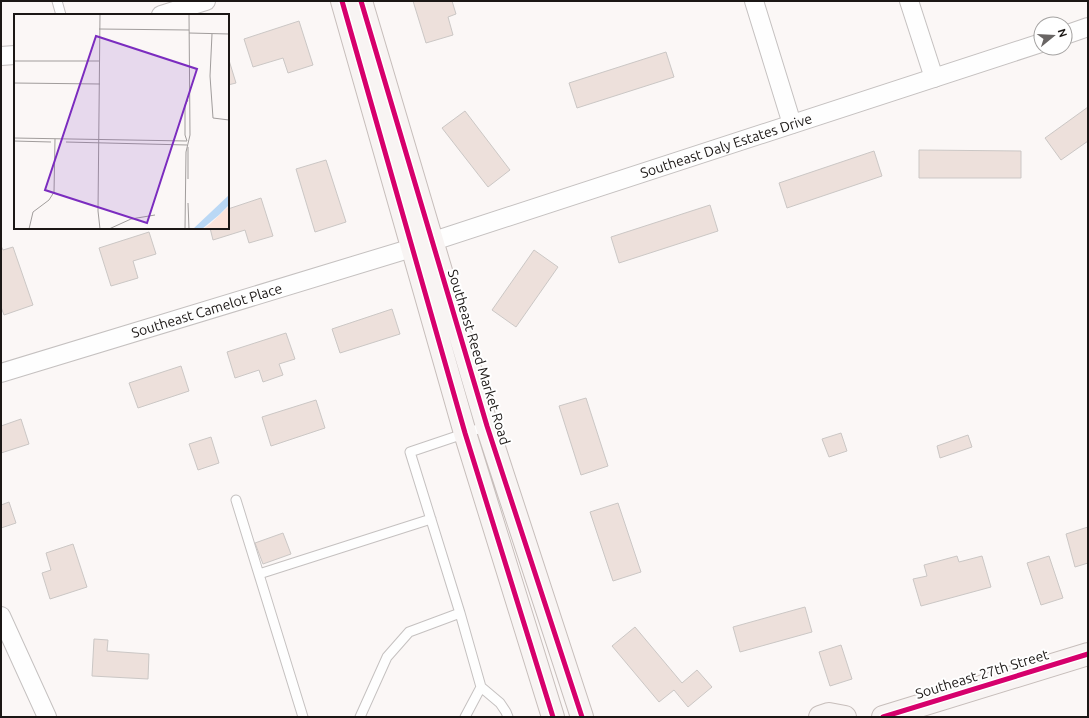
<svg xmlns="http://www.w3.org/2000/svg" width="1089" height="718" font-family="Ubuntu,sans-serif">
  <rect width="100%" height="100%" fill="#fbf7f6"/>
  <!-- building -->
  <path fill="#ede0db" stroke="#cbc7c5" d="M 413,1 L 452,1 L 456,14 L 448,17 L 453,35 L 426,43 Z
    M 299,21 L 313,65 L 288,73 L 283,58 L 253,67 L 244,39 Z
    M 666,52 L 674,77 L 577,108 L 569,83 Z
    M 228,57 L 236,83 L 228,85 Z
    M 1088,107 L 1088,141 L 1061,160 L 1045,138 Z
    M 465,111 L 510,170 L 488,187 L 442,128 Z
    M 919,150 L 1021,151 L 1021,178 L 919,178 Z
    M 874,151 L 882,176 L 787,208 L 779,183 Z
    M 326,160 L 346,222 L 315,232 L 296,169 Z
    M 261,198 L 273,236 L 249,243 L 245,230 L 213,240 L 210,228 L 228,228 L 228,209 Z
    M 710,205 L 718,231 L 619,263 L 611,237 Z
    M 149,232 L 156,254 L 133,261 L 138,278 L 111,286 L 99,248 Z
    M 1,246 L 3,250 L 13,247 L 33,305 L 4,315 L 1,307 Z
    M 534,250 L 558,267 L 516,327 L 492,310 Z
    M 392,309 L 400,334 L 340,353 L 332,329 Z
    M 286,333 L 295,359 L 279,364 L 283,375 L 263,382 L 259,370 L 235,378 L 227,352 Z
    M 181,366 L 189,391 L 138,408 L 129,383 Z
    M 586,398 L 608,466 L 581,475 L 559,406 Z
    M 316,400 L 325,428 L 271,446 L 262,417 Z
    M 21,419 L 29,444 L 1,453 L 1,426 Z
    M 841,433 L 847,451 L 829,457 L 822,439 Z
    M 968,435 L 972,447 L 940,458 L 937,446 Z
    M 211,437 L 219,463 L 198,470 L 189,444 Z
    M 9,502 L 16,523 L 1,528 L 1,505 Z
    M 618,503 L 641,572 L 613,581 L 590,512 Z
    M 1088,527 L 1088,563 L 1075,567 L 1066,534 Z
    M 283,533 L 291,554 L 263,564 L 255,543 Z
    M 73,544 L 87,587 L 50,599 L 42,573 L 51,570 L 46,553 Z
    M 957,556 L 959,562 L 982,556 L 991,587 L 921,606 L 913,579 L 927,576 L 924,565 Z
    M 1049,556 L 1063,598 L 1041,605 L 1027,563 Z
    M 805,607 L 812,632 L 740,652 L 733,627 Z
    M 635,627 L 682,683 L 697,670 L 712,687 L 688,707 L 674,690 L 659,702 L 612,646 Z
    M 94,639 L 108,640 L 107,651 L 149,654 L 148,679 L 92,676 Z
    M 841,645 L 852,679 L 830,686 L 819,652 Z"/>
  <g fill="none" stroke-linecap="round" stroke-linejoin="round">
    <defs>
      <path id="service" d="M 57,1 L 61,15
        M 236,500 L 303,717
        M 259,574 L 431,519
        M 460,613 L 481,687 L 500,703 L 506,712 L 508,717
        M 360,717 L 387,657 L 409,632 L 460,613 L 410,452 L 487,426
        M 465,717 L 481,687"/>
      <g id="minor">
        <path d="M 754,1 L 792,124"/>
        <path d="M 909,1 L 934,78"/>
        <path d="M 161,15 L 206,1"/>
        <path d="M 1065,35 L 1088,27"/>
        <path d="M 1,56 L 15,55"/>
        <path id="s1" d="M 1,373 L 412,248 L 1041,43"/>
        <path d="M 1,616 L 47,717"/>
      </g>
      <path id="primary" d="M 342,1 L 465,433 L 553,717
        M 361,1 L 487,426 L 582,717
        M 820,717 L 829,714 L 845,717
        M 883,717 L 1088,654"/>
    </defs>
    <!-- service casing -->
    <use href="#service" stroke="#c5c1c0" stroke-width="11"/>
    <!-- minor casing -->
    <use href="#minor" stroke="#c5c1c0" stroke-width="20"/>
    <!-- primary casing -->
    <use href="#primary" stroke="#c7bebb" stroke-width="24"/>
    <!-- service -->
    <use href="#service" stroke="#fefefe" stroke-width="9"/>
    <!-- minor -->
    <use href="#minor" stroke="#fefefe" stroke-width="18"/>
    <!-- primary -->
    <use href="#primary" stroke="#f8f4f3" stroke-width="22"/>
    <defs>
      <path id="cycleway" d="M 342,1 L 465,433 L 553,717
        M 361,1 L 487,426 L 582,717
        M 883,717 L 1088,654"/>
    </defs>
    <!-- cycleway casing -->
    <use href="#cycleway" stroke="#fff" stroke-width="8"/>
    <!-- cycleway -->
    <use href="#cycleway" stroke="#d6006c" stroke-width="5"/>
  </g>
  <g text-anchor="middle" stroke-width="4" stroke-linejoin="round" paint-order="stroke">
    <!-- street labels -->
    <g font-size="14" fill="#1b1715" stroke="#fff">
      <text dy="5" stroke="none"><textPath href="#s1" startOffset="760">Southeast Daly Estates Drive</textPath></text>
      <text dy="5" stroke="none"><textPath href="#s1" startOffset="215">Southeast Camelot Place</textPath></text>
      <text transform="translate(479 357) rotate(73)" y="5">Southeast Reed Market Road</text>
      <text transform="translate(982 674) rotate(-17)" y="5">Southeast 27th Street</text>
    </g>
  </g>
  <!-- overview -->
  <g transform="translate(14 14)">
    <rect width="215" height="215" fill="#fbf7f6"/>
    <path d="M 215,192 L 215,215 L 189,215 L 196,210 Z" fill="#fce4db"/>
    <path d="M 215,181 L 215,191 L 205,201 L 188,215 L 179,215 Z" fill="#bad8f5"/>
    <path fill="none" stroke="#a19d9c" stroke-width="1" d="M 86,0 L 84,197 L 86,215M 85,15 L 175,16M 175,19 L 215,20M 198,20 L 196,62 L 199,104 L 215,106M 0,47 L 85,47M 0,69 L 86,70M 0,124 L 173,127M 0,127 L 37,128M 173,127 L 171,121 L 171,91 L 174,86M 52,128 L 173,131M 174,133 L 174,165M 174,189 L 175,215M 15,215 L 19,198 L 35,186 L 40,178 L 41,125M 95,215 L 117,205 L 141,201M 171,215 L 172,138 L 176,121 L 175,0"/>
    <path fill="#7b2cbf" fill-opacity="0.15" stroke="#7b2cbf" stroke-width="2" d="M 82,22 L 183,55 L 133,209 L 31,176 Z"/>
    <rect width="215" height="215" fill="none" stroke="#1b1715" stroke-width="2"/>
  </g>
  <!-- border -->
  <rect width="1089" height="718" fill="none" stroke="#1b1715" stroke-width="4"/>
  <!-- north arrow -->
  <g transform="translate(1053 36) rotate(72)"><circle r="19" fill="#ffffff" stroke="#a4a2a1"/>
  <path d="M0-3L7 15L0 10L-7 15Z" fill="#696564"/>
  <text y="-6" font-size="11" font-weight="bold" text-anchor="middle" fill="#1b1715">N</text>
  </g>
</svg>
